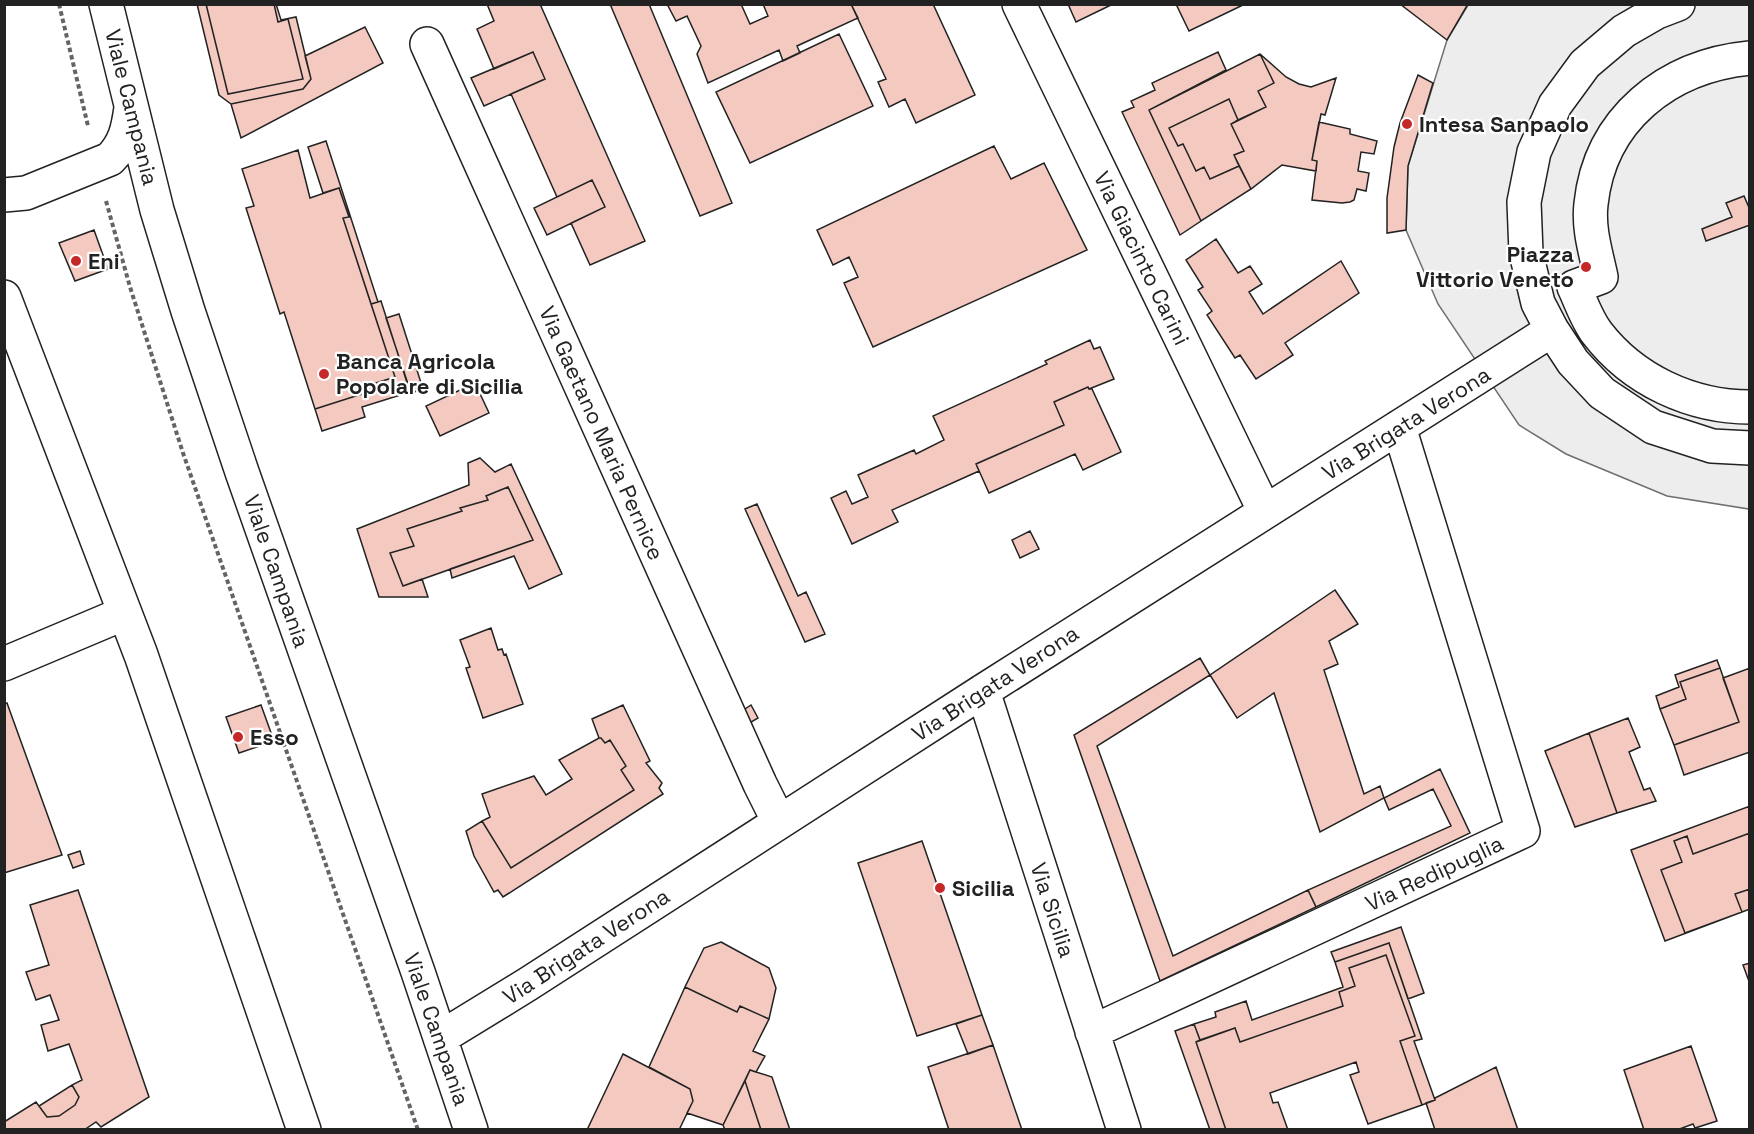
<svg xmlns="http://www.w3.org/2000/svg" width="1754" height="1134" font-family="'Space Grotesk',sans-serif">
  <rect width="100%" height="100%" fill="#fff"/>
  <!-- parking -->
  <path fill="#ededed" stroke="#6f6f6f" stroke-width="1.5" d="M 1468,5 L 1749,5 L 1749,509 L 1667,496 L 1566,454 L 1519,425 L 1438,304 L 1406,230 L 1408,166 L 1447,40 Z"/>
  <!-- building -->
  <path fill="#f3c9c0" stroke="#222" stroke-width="1.5" d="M 197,4 L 206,4 L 228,94 L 303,79 L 288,19 L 278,22 L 274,4 L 276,4 L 281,20 L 296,17 L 311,79 L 303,89 L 231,104 L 219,95 Z
    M 206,4 L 274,4 L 278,22 L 288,19 L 303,79 L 228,94 Z
    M 487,4 L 540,4 L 645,241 L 590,265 L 571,223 L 605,207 L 592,180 L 557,197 L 511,94 L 545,79 L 533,52 L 494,69 L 477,29 L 494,21 Z
    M 610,4 L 649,4 L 732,203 L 700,216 Z
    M 667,4 L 741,4 L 750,24 L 768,16 L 763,4 L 851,4 L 858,18 L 797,46 L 800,53 L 783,61 L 779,50 L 708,83 L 697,54 L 701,46 L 687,16 L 676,21 Z
    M 851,4 L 933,4 L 975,95 L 916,123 L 905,99 L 889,107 L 878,82 L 886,79 Z
    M 1068,4 L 1113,4 L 1076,22 Z
    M 1176,4 L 1245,4 L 1189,31 Z
    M 1400,4 L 1468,4 L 1447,40 Z
    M 365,27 L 383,63 L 241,138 L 231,104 L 303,89 L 311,79 L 305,56 Z
    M 839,34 L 873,106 L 750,163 L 716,92 Z
    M 533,52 L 545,79 L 484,106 L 471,78 Z
    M 1218,52 L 1226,70 L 1149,110 L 1201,221 L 1180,235 L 1122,112 L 1134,107 L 1131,101 L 1155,90 L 1152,83 Z
    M 1260,54 L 1274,83 L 1258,91 L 1266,107 L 1238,120 L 1229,99 L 1169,128 L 1178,146 L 1183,144 L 1196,171 L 1204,167 L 1210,179 L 1239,166 L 1251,189 L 1201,221 L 1149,110 Z
    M 1260,54 L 1286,77 L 1299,84 L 1311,87 L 1336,78 L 1325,115 L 1321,114 L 1312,160 L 1317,161 L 1316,171 L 1282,165 L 1251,189 L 1234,155 L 1244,151 L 1231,124 L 1266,107 L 1258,91 L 1274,83 Z
    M 1418,75 L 1433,83 L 1408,166 L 1406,230 L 1387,233 L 1387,198 L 1394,147 L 1400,123 Z
    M 1229,99 L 1238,120 L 1231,124 L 1244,151 L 1234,155 L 1239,166 L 1210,179 L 1204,167 L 1196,171 L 1183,144 L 1178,146 L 1169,128 Z
    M 1319,122 L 1350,129 L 1350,134 L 1377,141 L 1374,154 L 1361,152 L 1358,171 L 1369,173 L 1366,191 L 1357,189 L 1354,200 L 1350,202 L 1342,203 L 1312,200 L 1317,161 L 1312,160 Z
    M 326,141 L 378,302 L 371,304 L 343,218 L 349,217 L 339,188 L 323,193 L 308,147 Z
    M 994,146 L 1011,179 L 1044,163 L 1087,250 L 873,347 L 844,283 L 858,277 L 849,257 L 833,265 L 817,230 Z
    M 298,150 L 310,198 L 339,188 L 349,217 L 343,218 L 395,377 L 360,388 L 362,394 L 315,409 L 284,312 L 280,314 L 246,208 L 254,206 L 242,169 Z
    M 592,180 L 605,207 L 547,235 L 534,208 Z
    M 1744,196 L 1750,210 L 1750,225 L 1706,241 L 1702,229 L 1732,217 L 1726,203 Z
    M 94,230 L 108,269 L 75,281 L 59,243 Z
    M 1216,239 L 1238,273 L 1250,266 L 1262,284 L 1249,292 L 1263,314 L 1341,261 L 1359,293 L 1285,343 L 1293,355 L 1256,379 L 1240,355 L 1235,358 L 1207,315 L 1212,311 L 1198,290 L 1203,287 L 1186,260 Z
    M 381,301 L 410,392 L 362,407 L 365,417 L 322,431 L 315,409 L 362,394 L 360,388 L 395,377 L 371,304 Z
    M 399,314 L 423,389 L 411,393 L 386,318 Z
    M 1090,340 L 1094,349 L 1100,347 L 1114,379 L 1089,389 L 1088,387 L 1054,402 L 1064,425 L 976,464 L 979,471 L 892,510 L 898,522 L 852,544 L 831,498 L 846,491 L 852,504 L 868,497 L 858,475 L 914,450 L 916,454 L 944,440 L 933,416 L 1047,364 L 1045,361 Z
    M 475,383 L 489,413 L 440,436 L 426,406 Z
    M 1088,387 L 1089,389 L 1092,389 L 1121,452 L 1083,470 L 1075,454 L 989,493 L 976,464 L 1064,425 L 1054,402 Z
    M 480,458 L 495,472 L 511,464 L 562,574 L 529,589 L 514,556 L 452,578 L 450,569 L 533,540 L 508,487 L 486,496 L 488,500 L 460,508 L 462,511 L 407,529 L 414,546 L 390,553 L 403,586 L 422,579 L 428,597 L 379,597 L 357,529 L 469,485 L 468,463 Z
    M 508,487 L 533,540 L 403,586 L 390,553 L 414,546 L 407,529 L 462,511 L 460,508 L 488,500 L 486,496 Z
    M 757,504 L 798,596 L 806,592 L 825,634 L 805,642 L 745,509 Z
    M 1030,531 L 1039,549 L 1020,558 L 1012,540 Z
    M 1335,590 L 1358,624 L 1329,641 L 1338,664 L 1324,670 L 1364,794 L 1380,786 L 1384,798 L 1320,832 L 1274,693 L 1237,718 L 1210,675 Z
    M 491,628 L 498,650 L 502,649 L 504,655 L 506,654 L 523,704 L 483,718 L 466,668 L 470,667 L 460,640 Z
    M 1200,658 L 1210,675 L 1097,746 L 1173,956 L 1308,890 L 1316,907 L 1160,981 L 1074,735 Z
    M 1717,660 L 1720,668 L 1680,682 L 1686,699 L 1660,709 L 1656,696 L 1679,687 L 1675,675 Z
    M 1720,668 L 1739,722 L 1674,745 L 1660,709 L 1686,699 L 1680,682 Z
    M 1750,668 L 1750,752 L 1684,775 L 1674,745 L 1739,722 L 1723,678 Z
    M 7,703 L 62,855 L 4,873 L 4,704 Z
    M 261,705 L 274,741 L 239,753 L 226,717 Z
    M 623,705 L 650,761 L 646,763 L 662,783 L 659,788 L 663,794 L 503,897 L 498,890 L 494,892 L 474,856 L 466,831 L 482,821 L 511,868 L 634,790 L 621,770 L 626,766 L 610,740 L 605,743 L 601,738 L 599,738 L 592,719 Z
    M 751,705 L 758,718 L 748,724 L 742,711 Z
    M 1628,718 L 1640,747 L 1629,752 L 1644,790 L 1650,788 L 1656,801 L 1617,813 L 1589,733 Z
    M 1589,733 L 1617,813 L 1575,827 L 1545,751 Z
    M 599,738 L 601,738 L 605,743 L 610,740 L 626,766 L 621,770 L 634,790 L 511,868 L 482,821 L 490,817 L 482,794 L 534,776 L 546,795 L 572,779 L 559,760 Z
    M 1440,769 L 1470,833 L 1316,907 L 1308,890 L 1451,826 L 1433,789 L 1389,810 L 1384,798 Z
    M 1750,806 L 1750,833 L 1693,854 L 1687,836 L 1674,841 L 1682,862 L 1661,870 L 1685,933 L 1742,912 L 1735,894 L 1750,889 L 1750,909 L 1665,941 L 1631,850 Z
    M 1750,833 L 1750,889 L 1735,894 L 1742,912 L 1685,933 L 1661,870 L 1682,862 L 1674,841 L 1687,836 L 1693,854 Z
    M 922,841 L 982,1015 L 917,1036 L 858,863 Z
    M 80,851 L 84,864 L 73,868 L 68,855 Z
    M 78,890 L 149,1097 L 101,1127 L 96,1122 L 84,1130 L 4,1130 L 4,1122 L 36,1102 L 47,1117 L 59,1116 L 75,1105 L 79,1097 L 72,1085 L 82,1080 L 69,1044 L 48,1051 L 41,1025 L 59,1020 L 50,995 L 36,1000 L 26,972 L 49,965 L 30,905 Z
    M 1401,927 L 1424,993 L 1408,999 L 1389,943 L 1335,962 L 1331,952 Z
    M 721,942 L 769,968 L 776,988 L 769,1019 L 740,1006 L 737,1012 L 685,987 L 704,948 Z
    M 1389,943 L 1422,1039 L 1414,1041 L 1435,1100 L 1422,1105 L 1400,1041 L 1415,1036 L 1386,955 L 1349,968 L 1355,986 L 1339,992 L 1343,1006 L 1240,1042 L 1235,1028 L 1200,1040 L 1194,1024 L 1216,1017 L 1215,1012 L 1246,1001 L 1252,1020 L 1343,987 L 1335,962 Z
    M 1386,955 L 1415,1036 L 1400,1041 L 1422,1105 L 1368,1124 L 1350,1075 L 1359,1072 L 1356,1062 L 1270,1093 L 1273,1103 L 1278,1102 L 1288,1130 L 1226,1130 L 1196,1042 L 1235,1028 L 1240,1042 L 1343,1006 L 1339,992 L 1355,986 L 1349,968 Z
    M 1750,963 L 1750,984 L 1743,965 Z
    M 685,987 L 737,1012 L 740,1006 L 769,1019 L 753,1051 L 765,1056 L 756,1072 L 750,1070 L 723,1125 L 687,1113 L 693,1101 L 690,1089 L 649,1067 Z
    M 982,1015 L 993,1045 L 968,1054 L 956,1024 Z
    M 1194,1024 L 1200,1040 L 1196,1042 L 1226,1130 L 1210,1130 L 1175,1031 Z
    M 993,1045 L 1022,1130 L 949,1130 L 928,1067 Z
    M 1691,1046 L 1717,1121 L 1695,1128 L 1693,1124 L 1677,1130 L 1644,1130 L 1624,1070 Z
    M 623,1054 L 690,1089 L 693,1101 L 679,1130 L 587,1130 Z
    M 1496,1067 L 1518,1130 L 1435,1130 L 1426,1103 L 1435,1100 L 1435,1098 Z
    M 750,1070 L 772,1077 L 790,1130 L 761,1130 L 745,1081 Z
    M 745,1081 L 761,1130 L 725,1130 L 723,1125 Z
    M 72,1085 L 79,1097 L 75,1105 L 59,1116 L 47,1117 L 39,1106 Z"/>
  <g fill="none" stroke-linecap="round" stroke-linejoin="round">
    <defs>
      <path id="minor" d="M 106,4 L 157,210 L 188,311 L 242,472 L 418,972 L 471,1130
        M 1019,4 L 1265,512
        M 1678,4 L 1657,12 L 1624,31 L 1585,64 L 1555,105 L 1534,152 L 1524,202 L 1526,253 L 1538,303 L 1552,330 L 1573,362 L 1602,393 L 1653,427 L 1712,446 L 1750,448
        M 427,44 L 760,784 L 779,822
        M 1750,58 C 1667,66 1600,119 1591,204 C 1588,229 1596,253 1601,277 L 1574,287 C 1581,302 1587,320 1597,333 C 1633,380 1691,407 1750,407
        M 4,195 L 26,193 L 110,159 C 125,144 128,129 131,108
        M 4,297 L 141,655 L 304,1130
        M 4,664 L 125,613
        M 983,691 L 1124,1130
        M 1092,1032 L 1523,831 L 1399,427
        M 440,1038 L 528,984 L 983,691 L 1552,330"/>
    </defs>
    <!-- minor casing -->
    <use href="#minor" stroke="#222" stroke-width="36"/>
    <!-- path -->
    <path stroke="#646464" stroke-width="4" stroke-dasharray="4.5 3" stroke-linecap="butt" d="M 59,4 L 88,126
      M 106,201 L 130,287 L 183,453 L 418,1130"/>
    <!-- minor -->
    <use href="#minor" stroke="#fff" stroke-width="33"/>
  </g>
  <!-- markers -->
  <g fill="#c62828" stroke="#fff" stroke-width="2">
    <circle cx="1407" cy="124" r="6"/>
    <circle cx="76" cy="261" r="6"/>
    <circle cx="1586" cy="267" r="6"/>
    <circle cx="324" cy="374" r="6"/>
    <circle cx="238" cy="737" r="6"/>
    <circle cx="940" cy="888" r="6"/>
  </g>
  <g text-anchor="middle" stroke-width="4.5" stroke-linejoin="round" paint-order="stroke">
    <!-- street labels -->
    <g font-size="22" fill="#222" stroke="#fff">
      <text transform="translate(132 107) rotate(76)" y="8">Viale Campania</text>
      <text transform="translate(1142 258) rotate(64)" y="8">Via Giacinto Carini</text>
      <text transform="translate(1406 423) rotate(-32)" y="8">Via Brigata Verona</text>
      <text transform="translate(602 433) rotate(66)" y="8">Via Gaetano Maria Pernice</text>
      <text transform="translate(277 571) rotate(71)" y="8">Viale Campania</text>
      <text transform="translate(995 683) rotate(-33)" y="8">Via Brigata Verona</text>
      <text transform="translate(1434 873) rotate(-25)" y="8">Via Redipuglia</text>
      <text transform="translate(1053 910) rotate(72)" y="8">Via Sicilia</text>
      <text transform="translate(586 946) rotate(-33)" y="8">Via Brigata Verona</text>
      <text transform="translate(437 1029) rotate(71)" y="8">Viale Campania</text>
    </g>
    <!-- poi labels -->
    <g font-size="22" font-weight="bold" fill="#222" stroke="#fff" text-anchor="start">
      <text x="1419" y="132">Intesa Sanpaolo</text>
      <text x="1574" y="262" text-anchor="end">Piazza<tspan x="1574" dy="25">Vittorio Veneto</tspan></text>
      <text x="88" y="269">Eni</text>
      <text x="336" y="369">Banca Agricola<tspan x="336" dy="25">Popolare di Sicilia</tspan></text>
      <text x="250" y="745">Esso</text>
      <text x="952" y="896">Sicilia</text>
    </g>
  </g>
  <!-- border -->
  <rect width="1754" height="1134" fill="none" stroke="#222222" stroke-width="12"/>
</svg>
